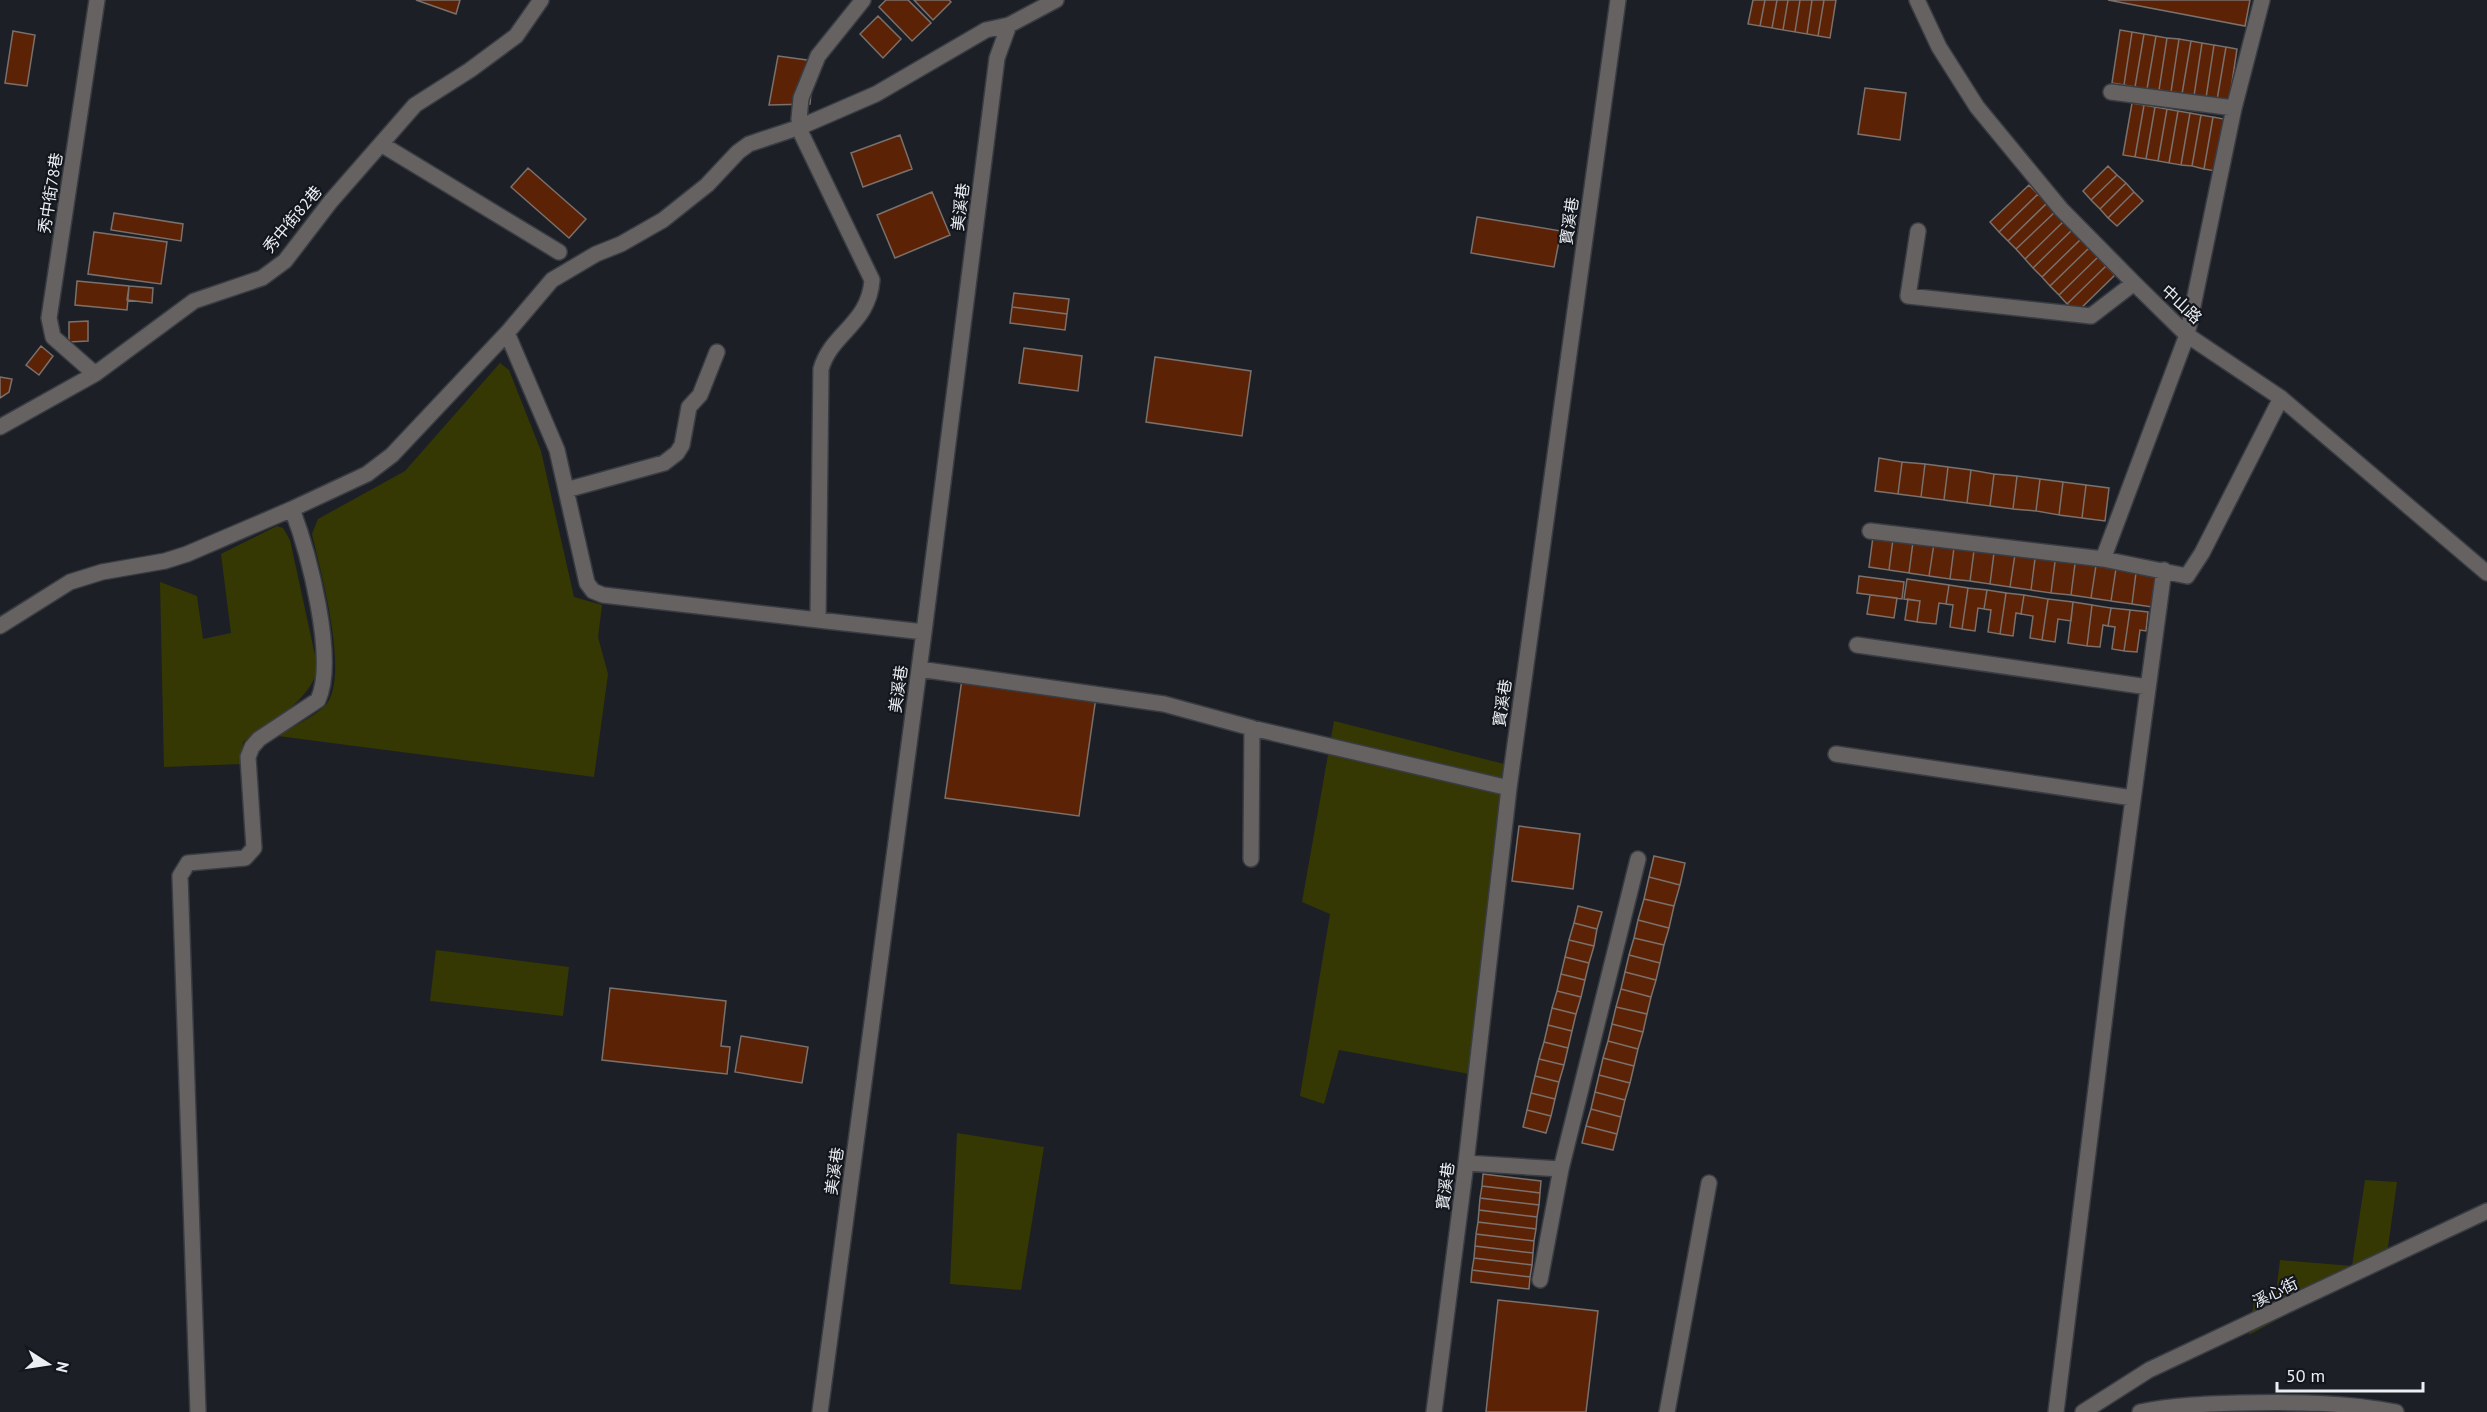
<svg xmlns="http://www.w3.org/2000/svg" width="2487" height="1412" font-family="'PT Sans','Noto Sans TC',sans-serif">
  <rect width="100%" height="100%" fill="#1c2026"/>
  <!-- green -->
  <path fill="#363803" d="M 500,363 L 509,370 L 541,451 L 574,597 L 602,605 L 598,637 L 608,674 L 594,777 L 278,736 C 291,727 314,717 325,706 C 351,678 320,570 312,534 L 318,519 L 405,471 Z
    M 277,526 L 283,528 L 290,540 L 318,669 C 308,703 270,722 243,742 L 241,764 L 164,767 L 160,582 L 197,596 L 203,639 L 231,633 L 221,554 Z
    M 1334,721 L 1512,766 L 1475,1075 L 1339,1050 L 1324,1104 L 1300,1096 L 1330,914 L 1302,902 Z
    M 436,950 L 569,967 L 563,1016 L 430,1001 Z
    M 957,1133 L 1044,1147 L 1021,1290 L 950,1284 Z
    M 2365,1180 L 2397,1182 L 2386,1261 L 2249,1335 L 2254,1302 L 2275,1302 L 2280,1260 L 2352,1266 Z"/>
  <!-- building -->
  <path fill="#5c2205" stroke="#7a706c" stroke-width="1.5" d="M 416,0 L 460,0 L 456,14 Z
    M 886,0 L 908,0 L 931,23 L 912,41 L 879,7 Z
    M 914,0 L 949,0 L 951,2 L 933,20 Z
    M 1753,0 L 1765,0 L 1760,26 L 1748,24 Z
    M 1765,0 L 1777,0 L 1772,28 L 1760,26 Z
    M 1777,0 L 1788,0 L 1783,30 L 1772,28 Z
    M 1788,0 L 1800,0 L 1795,32 L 1783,30 Z
    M 1800,0 L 1812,0 L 1807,34 L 1795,32 Z
    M 1812,0 L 1824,0 L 1818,36 L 1807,34 Z
    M 1824,0 L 1836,0 L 1830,38 L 1818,36 Z
    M 2108,0 L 2250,0 L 2245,26 Z
    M 878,16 L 901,39 L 883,58 L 860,34 Z
    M 2120,30 L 2132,32 L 2124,85 L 2112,83 Z
    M 13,31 L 35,35 L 27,86 L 5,83 Z
    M 2132,32 L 2144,34 L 2135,87 L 2124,85 Z
    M 2144,34 L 2156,36 L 2147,89 L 2135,87 Z
    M 2156,36 L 2167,38 L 2159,90 L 2147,89 Z
    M 2167,38 L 2179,39 L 2171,92 L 2159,90 Z
    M 2179,39 L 2191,41 L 2182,94 L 2171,92 Z
    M 2191,41 L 2202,43 L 2194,96 L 2182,94 Z
    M 2202,43 L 2214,45 L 2206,98 L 2194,96 Z
    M 2214,45 L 2226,47 L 2217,100 L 2206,98 Z
    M 2226,47 L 2237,49 L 2229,102 L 2217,100 Z
    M 778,56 L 814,61 L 810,104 L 769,105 Z
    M 1865,88 L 1906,93 L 1900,140 L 1858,134 Z
    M 2132,103 L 2144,105 L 2135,157 L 2123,155 Z
    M 2144,105 L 2155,107 L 2146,159 L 2135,157 Z
    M 2155,107 L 2167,109 L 2158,161 L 2146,159 Z
    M 2167,109 L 2178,111 L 2169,163 L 2158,161 Z
    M 2178,111 L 2190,113 L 2181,165 L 2169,163 Z
    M 2190,113 L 2201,115 L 2192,166 L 2181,165 Z
    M 2201,115 L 2213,117 L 2204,169 L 2192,166 Z
    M 2213,117 L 2224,119 L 2215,171 L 2204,169 Z
    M 900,135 L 912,169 L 863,187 L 851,153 Z
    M 2108,166 L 2117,175 L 2091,200 L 2083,191 Z
    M 528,168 L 586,219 L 569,238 L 511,187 Z
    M 2117,175 L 2126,183 L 2100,209 L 2091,200 Z
    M 2126,183 L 2134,192 L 2108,218 L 2100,209 Z
    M 2029,185 L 2038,194 L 1999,232 L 1990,222 Z
    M 932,192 L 950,235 L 895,258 L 877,215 Z
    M 2134,192 L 2143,201 L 2117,226 L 2108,218 Z
    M 2038,194 L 2047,203 L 2008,241 L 1999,232 Z
    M 2047,203 L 2055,212 L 2016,249 L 2008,241 Z
    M 2055,212 L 2064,221 L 2025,259 L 2016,249 Z
    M 114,213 L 183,224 L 181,241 L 111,230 Z
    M 1477,217 L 1561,231 L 1554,267 L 1471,253 Z
    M 2064,221 L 2072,230 L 2033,268 L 2025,259 Z
    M 2072,230 L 2081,239 L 2042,277 L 2033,268 Z
    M 94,232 L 167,242 L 161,284 L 88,274 Z
    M 2081,239 L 2089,248 L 2050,286 L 2042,277 Z
    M 2089,248 L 2098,257 L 2059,295 L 2050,286 Z
    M 2098,257 L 2106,266 L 2067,304 L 2059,295 Z
    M 2106,266 L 2115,275 L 2076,313 L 2067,304 Z
    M 77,281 L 129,286 L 127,310 L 75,305 Z
    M 129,286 L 153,288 L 152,303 L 127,300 Z
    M 1014,293 L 1069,299 L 1067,314 L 1012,307 Z
    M 1012,307 L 1067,314 L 1065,330 L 1010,323 Z
    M 88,321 L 88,341 L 69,342 L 69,322 Z
    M 41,346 L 53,356 L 39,375 L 26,365 Z
    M 1024,348 L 1082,356 L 1078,391 L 1019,383 Z
    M 1155,357 L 1251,371 L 1242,436 L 1146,422 Z
    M 0,377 L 12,379 L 9,392 L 0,398 Z
    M 1879,458 L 1902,462 L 1898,494 L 1875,491 Z
    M 1902,462 L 1925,464 L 1921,497 L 1898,494 Z
    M 1925,464 L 1948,467 L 1944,500 L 1921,497 Z
    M 1948,467 L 1971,470 L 1967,503 L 1944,500 Z
    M 1971,470 L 1994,474 L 1990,506 L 1967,503 Z
    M 1994,474 L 2017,476 L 2013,509 L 1990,506 Z
    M 2017,476 L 2040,479 L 2036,511 L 2013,509 Z
    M 2040,479 L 2063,482 L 2059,515 L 2036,511 Z
    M 2063,482 L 2086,485 L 2082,518 L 2059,515 Z
    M 2086,485 L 2109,488 L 2105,521 L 2082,518 Z
    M 1874,529 L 1894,531 L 1889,570 L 1869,567 Z
    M 1894,531 L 1914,534 L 1909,573 L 1889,570 Z
    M 1914,534 L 1935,537 L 1929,576 L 1909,573 Z
    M 1935,537 L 1955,540 L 1950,579 L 1929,576 Z
    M 1955,540 L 1975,543 L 1970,581 L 1950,579 Z
    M 1975,543 L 1995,545 L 1990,584 L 1970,581 Z
    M 1995,545 L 2016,548 L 2010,587 L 1990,584 Z
    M 2016,548 L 2036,551 L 2031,590 L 2010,587 Z
    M 2036,551 L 2056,554 L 2051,593 L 2031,590 Z
    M 2056,554 L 2076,556 L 2071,595 L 2051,593 Z
    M 2076,556 L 2097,559 L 2091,598 L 2071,595 Z
    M 2097,559 L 2117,562 L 2111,601 L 2091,598 Z
    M 2117,562 L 2137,565 L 2132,604 L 2111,601 Z
    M 2137,565 L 2157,568 L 2152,607 L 2132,604 Z
    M 1859,576 L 1904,582 L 1902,599 L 1857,593 Z
    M 1907,579 L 1949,585 L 1946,604 L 1939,603 L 1936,624 L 1917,622 L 1920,601 L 1904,599 Z
    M 1949,585 L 1968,588 L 1962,629 L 1950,627 L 1953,605 L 1946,604 Z
    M 1968,588 L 1987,590 L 1984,609 L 1978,608 L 1975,631 L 1962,629 Z
    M 1987,590 L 2006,593 L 2000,634 L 1988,632 L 1991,610 L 1984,609 Z
    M 2006,593 L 2024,595 L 2021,614 L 2016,613 L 2013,636 L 2000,634 Z
    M 1870,595 L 1897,598 L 1894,618 L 1867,614 Z
    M 2024,595 L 2048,599 L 2042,640 L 2030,638 L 2033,616 L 2021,614 Z
    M 1908,599 L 1920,601 L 1917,622 L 1905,620 Z
    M 2048,599 L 2073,602 L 2071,621 L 2058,619 L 2055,642 L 2042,640 Z
    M 2073,602 L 2092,605 L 2087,646 L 2068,643 Z
    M 2092,605 L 2111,608 L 2108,626 L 2103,625 L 2100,647 L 2087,646 Z
    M 2111,608 L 2130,610 L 2124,651 L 2112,649 L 2115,627 L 2108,626 Z
    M 2130,610 L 2148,612 L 2146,631 L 2140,630 L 2137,652 L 2124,651 Z
    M 963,672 L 1097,690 L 1079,816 L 945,798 Z
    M 1519,826 L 1580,834 L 1573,889 L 1512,881 Z
    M 1654,856 L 1685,863 L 1680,885 L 1649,877 Z
    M 1649,877 L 1680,885 L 1674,906 L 1644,899 Z
    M 1644,899 L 1674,906 L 1669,928 L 1638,920 Z
    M 1578,906 L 1602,912 L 1597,929 L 1574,923 Z
    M 1638,920 L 1669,928 L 1664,945 L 1634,938 Z
    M 1574,923 L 1597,929 L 1594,946 L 1569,940 Z
    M 1634,938 L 1664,945 L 1660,963 L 1629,955 Z
    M 1569,940 L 1594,946 L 1589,963 L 1565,957 Z
    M 1629,955 L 1660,963 L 1656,980 L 1625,972 Z
    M 1565,957 L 1589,963 L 1585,980 L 1561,974 Z
    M 1625,972 L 1656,980 L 1651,997 L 1621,989 Z
    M 1561,974 L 1585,980 L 1581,997 L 1557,991 Z
    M 610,988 L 726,1001 L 721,1046 L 730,1047 L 727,1074 L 602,1060 Z
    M 1621,989 L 1651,997 L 1647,1014 L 1616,1007 Z
    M 1557,991 L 1581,997 L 1576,1014 L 1552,1008 Z
    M 1616,1007 L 1647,1014 L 1643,1032 L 1612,1024 Z
    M 1552,1008 L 1576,1014 L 1572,1031 L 1548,1025 Z
    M 1612,1024 L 1643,1032 L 1638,1049 L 1608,1041 Z
    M 1548,1025 L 1572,1031 L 1568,1048 L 1544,1042 Z
    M 741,1036 L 808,1047 L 802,1083 L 735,1072 Z
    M 1608,1041 L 1638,1049 L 1634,1066 L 1603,1058 Z
    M 1544,1042 L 1568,1048 L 1564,1065 L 1539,1059 Z
    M 1603,1058 L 1634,1066 L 1630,1083 L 1599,1075 Z
    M 1539,1059 L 1564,1065 L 1559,1082 L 1535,1076 Z
    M 1599,1075 L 1630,1083 L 1625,1100 L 1595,1092 Z
    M 1535,1076 L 1559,1082 L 1555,1099 L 1531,1093 Z
    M 1595,1092 L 1625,1100 L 1621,1117 L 1591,1109 Z
    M 1531,1093 L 1555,1099 L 1551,1116 L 1527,1110 Z
    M 1591,1109 L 1621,1117 L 1617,1134 L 1586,1126 Z
    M 1527,1110 L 1551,1116 L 1546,1133 L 1523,1127 Z
    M 1586,1126 L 1617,1134 L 1613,1150 L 1582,1143 Z
    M 1483,1174 L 1541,1181 L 1540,1193 L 1482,1186 Z
    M 1482,1186 L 1540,1193 L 1539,1205 L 1480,1198 Z
    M 1480,1198 L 1539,1205 L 1537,1217 L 1479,1210 Z
    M 1479,1210 L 1537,1217 L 1536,1229 L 1478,1222 Z
    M 1478,1222 L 1536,1229 L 1534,1241 L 1476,1234 Z
    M 1476,1234 L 1534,1241 L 1533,1253 L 1475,1246 Z
    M 1475,1246 L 1533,1253 L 1532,1265 L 1474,1258 Z
    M 1474,1258 L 1532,1265 L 1530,1277 L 1472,1270 Z
    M 1472,1270 L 1530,1277 L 1529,1289 L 1471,1282 Z
    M 1498,1300 L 1598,1311 L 1586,1412 L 1486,1412 Z"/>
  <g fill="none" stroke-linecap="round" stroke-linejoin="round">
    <defs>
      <path id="minor" d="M 1917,0 L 1939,47 L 1977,107 L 2061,209 L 2134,283 L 2187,335 L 2281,398 L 2487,573
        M 2111,92 L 2234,108
        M 381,144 L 559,252
        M 1918,231 L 1908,296 L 2091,316 L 2134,283
        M 507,333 L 557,450 L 587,583 L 593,591 L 603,595 L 818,620 L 821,369 C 831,333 869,324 872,280 L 802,135 L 799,119 L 801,98 L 818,56 L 863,0
        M 95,374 L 53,337 L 49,318 L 97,0
        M 0,427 L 95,374 L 194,301 L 262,278 L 285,261 L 331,201 L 415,105 L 470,70 L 516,36 L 541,0
        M 566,490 L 664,463 L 677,453 L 682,445 L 689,407 L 700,395 L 717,352
        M 1870,531 L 2103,559 L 2187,576 L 2202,553 L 2281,398
        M 2103,559 L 2187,335 L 2234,108 L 2262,0
        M 818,620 L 924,632
        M 0,626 L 70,582 L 102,572 L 165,561 L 187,554 L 292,509 L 367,474 L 392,455 L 507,333 L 552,280 L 596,254 L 621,244 L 663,220 L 707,185 L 738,152 L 749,144 L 800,127 L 876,94 L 986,30 L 1009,25
        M 1857,645 L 2148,687
        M 919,669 L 1164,704 L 1252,728 L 1509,788
        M 1836,754 L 2133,798
        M 1251,859 L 1252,728
        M 1466,1163 L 1561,1169
        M 1540,1280 L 1561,1169 L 1638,859
        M 198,1412 L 180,876 L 188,863 L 245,858 L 254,848 L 248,757 L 252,747 L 259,739 L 318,700 C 337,659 308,551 292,509
        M 820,1412 L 924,632 L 997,58 L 1009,25 L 1056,0
        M 1434,1412 L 1466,1163 L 1509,788 L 1618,0
        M 1667,1412 L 1709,1183
        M 2056,1412 L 2117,918 L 2164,570
        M 2083,1412 L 2149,1370 L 2487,1211
        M 2140,1412 C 2173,1405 2206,1404 2240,1403 C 2293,1402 2344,1402 2396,1412"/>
    </defs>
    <!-- minor casing -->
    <use href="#minor" stroke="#393d43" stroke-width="18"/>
    <!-- minor -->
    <use href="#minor" stroke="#676262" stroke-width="15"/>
  </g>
  <g text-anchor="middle" stroke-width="4.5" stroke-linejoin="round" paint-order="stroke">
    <!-- street labels -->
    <g font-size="16" fill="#ebeef2" stroke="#13171d">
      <text transform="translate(50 193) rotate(-81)" y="6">秀中街78巷</text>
      <text transform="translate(960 207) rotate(-83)" y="6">美溪巷</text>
      <text transform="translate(292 219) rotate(-50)" y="6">秀中街82巷</text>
      <text transform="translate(1569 221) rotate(-82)" y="6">寶溪巷</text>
      <text transform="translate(2182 304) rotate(43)" y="6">中山路</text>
      <text transform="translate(898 689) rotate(-82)" y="6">美溪巷</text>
      <text transform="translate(1502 703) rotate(-82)" y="6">寶溪巷</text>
      <text transform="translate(834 1171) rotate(-82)" y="6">美溪巷</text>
      <text transform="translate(1445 1186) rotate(-83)" y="6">寶溪巷</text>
      <text transform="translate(2275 1292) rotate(-26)" y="6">溪心街</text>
    </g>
  </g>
  <!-- north arrow -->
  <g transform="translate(48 1364) rotate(102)" stroke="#13171d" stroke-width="4.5" paint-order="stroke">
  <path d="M0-4.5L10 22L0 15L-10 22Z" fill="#ebeef2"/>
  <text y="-9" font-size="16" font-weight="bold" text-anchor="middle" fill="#ebeef2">N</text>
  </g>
  <!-- scale -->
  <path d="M2277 1382v9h146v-9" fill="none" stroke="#ebeef2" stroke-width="3"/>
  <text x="2286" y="1382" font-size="18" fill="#ebeef2" stroke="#13171d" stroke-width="4.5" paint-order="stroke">50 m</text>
</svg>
